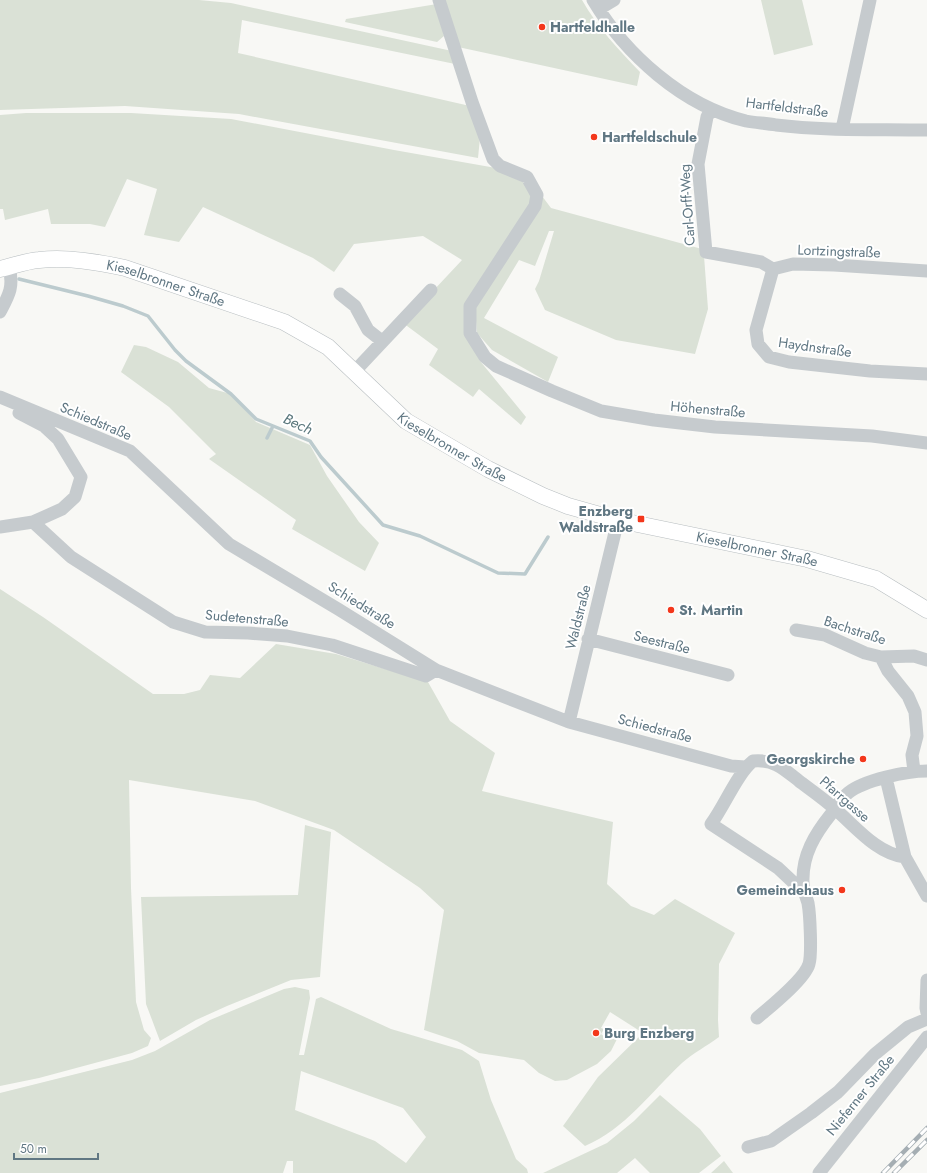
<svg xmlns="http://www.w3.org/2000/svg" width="927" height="1173" font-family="Jost,sans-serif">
  <rect width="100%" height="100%" fill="#f8f8f5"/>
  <!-- green -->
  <path fill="#dae1d6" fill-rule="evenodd" d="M 0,0 L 199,0 L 231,3 L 452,51 L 455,64 L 242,20 L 238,53 L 470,106 L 480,138 L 478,158 L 239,114 L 125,106 L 0,110 Z
    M 443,0 L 582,0 C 598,28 618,49 640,72 L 637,86 L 458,47 Z
    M 761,0 L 802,0 L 813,45 L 774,55 Z
    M 437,4 L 444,36 L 437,42 L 345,22 L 346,19 Z
    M 26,113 L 131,113 L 231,119 L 394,150 L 496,168 L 521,179 L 532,195 L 533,203 L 466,303 L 466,331 L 480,361 L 526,417 L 521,425 L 479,389 L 473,397 L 429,365 L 438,349 L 403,323 L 462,260 L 423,236 L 354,244 L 334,272 L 313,258 L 203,207 L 179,242 L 144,235 L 157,189 L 127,179 L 105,227 L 90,224 L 51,224 L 48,209 L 5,220 L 3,209 L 0,209 L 0,115 Z
    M 542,196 L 551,208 L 702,249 L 704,256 L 708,309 L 695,354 L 616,340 L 545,310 L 535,289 L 539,281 L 554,231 L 549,231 L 535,266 L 519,260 L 484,318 L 558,357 L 548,382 L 492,350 L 477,333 L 475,308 Z
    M 134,345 L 146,347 L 178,362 L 209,388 L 231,394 L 256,422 L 310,445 L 327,476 L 359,522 L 379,543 L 365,571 L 292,529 L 296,520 L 209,459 L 216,454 L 169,407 L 121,372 Z
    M 0,589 L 43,617 L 153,694 L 184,694 L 200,690 L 210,675 L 240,678 L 276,644 L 336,654 L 428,682 L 450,721 L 495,753 L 482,791 L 613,822 L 607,884 L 631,906 L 654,915 L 675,899 L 735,933 L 719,964 L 718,1020 L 719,1037 C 707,1046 693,1053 682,1063 C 651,1092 625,1129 585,1146 L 563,1126 L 598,1077 L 643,1033 L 610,1012 L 601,1028 L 604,1029 L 601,1034 L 606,1038 L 609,1033 L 613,1035 L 615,1033 L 618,1037 L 611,1051 L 597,1064 L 567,1080 L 555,1081 L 539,1073 L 524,1060 L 479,1053 L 457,1041 L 424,1030 L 444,910 L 420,888 L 334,830 L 255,801 L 129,780 L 131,888 L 136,1002 L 144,1030 L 151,1038 L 148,1046 L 132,1053 L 39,1078 L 0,1086 Z
    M 305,825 L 331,832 L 320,977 L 291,980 L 227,1006 L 196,1020 L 160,1041 L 146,1004 L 141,897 L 298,895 Z
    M 295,987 L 309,990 L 310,998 L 299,1055 L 304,1055 L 316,999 L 321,997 L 391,1029 L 462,1050 L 479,1061 L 491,1100 L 516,1159 L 527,1169 L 528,1173 L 293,1173 L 293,1161 L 287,1161 L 283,1173 L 0,1173 L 0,1093 L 132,1060 L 155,1051 L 210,1020 L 284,989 ZM 301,1071 L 403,1108 L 426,1137 L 406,1163 L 375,1141 L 295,1110 Z
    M 660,1095 L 700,1129 L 721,1156 L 699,1173 L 650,1173 L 635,1158 L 617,1173 L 543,1173 L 607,1143 L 634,1121 Z
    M 724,1161 L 733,1173 L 711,1173 Z"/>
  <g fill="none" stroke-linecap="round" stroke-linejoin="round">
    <!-- stream -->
    <path stroke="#bccbce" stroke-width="3.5" d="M 19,279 L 88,296 L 123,306 L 148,316 L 175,350 L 186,361 L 231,394 L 256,419 L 310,441 L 321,457 L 383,525 L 420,536 L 498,573 L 525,574 L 548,537
      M 267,438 L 273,426"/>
    <defs>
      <g id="major">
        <path id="s1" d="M 0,269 C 13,266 26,261 39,260 C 68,257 97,262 125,268 L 284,322 L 328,347 L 406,421 L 488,469 L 543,496 L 568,506 L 618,520 L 807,559 L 876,579 L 927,610"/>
      </g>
    </defs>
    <!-- major casing -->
    <use href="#major" stroke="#b8bec1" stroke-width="17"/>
    <!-- minor -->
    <path stroke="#c6cbce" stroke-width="13" d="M 439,0 L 472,102 L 493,159 L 500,166 L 527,177 L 537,195 L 535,206 L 470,306 L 470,333 L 485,357 L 496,366 L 552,391 L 601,411 L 654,420 L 715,427 L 872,436 L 927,443
      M 593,0 C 625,54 683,106 746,121 C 756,123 766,123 776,125 C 826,131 877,129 927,130
      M 599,9 L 614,0
      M 711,109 L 707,117 L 698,164 L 706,252 L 761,262 L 773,269 L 793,264 L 834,265 L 927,271
      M 842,129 L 870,0
      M 773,269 L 756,330 L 758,344 L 769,357 L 789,362 L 870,371 L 927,374
      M 340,294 L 355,306 L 368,330 L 382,341
      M 0,312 C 9,295 14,287 9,267
      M 354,372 L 431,290
      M 0,397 L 130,451 L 229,544 L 338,609 L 436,670 L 569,722 L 731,766 L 745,767
      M 33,522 L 71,557 L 173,622 L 205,632 L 248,633 L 287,636 L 332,645 L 426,676 L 436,670
      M 0,527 L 33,522 L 62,509 L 75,497 L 81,477 L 58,439 L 44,426 L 19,413
      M 796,630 L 825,635 L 865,653 L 881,657 L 914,656 L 927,660
      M 588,639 L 728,675
      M 881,657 L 888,671 L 908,696 L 915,712 L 917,736 L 912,755 L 914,771
      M 569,722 L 618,520
      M 886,778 L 905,857 L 927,896
      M 803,886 L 794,883 L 778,868 L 711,824 C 725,805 737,774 753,761 C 774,759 784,769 799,781 C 811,790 824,799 835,809 C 855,826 877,854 905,857
      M 927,980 L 926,1008 L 927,1013
      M 757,1018 C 770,1007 805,979 809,964 C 812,954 810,914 808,903 C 806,896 803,890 803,882 C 802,855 815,834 831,814 C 836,807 842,798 848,793 C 864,780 907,771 927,771
      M 748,1147 L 771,1141 L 811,1113 L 838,1092 L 875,1054 L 908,1027 L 927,1019
      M 819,1173 L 927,1037"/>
    <!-- major -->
    <use href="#major" stroke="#fff" stroke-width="16"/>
    <defs>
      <path id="rail" d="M 883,1173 L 927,1128
        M 894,1173 L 927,1140"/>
    </defs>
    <!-- rail casing -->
    <use href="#rail" stroke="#a5aeb3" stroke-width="4.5"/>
    <!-- rail -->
    <use href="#rail" stroke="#fff" stroke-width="3" stroke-dasharray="9" stroke-linecap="butt"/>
  </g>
  <!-- markers -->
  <g fill="#f3371b" stroke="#fff" stroke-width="1.5">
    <circle cx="542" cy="27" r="4"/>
    <circle cx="594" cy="137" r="4"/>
    <rect x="637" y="515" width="8" height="8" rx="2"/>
    <circle cx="671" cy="610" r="4"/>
    <circle cx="863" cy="759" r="4"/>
    <circle cx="842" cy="890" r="4"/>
    <circle cx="596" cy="1033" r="4"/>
  </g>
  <g text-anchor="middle" stroke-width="4" stroke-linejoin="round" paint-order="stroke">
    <!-- poi labels -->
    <g font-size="14" font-weight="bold" fill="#607783" stroke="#fff" text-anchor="start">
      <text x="550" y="32">Hartfeldhalle</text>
      <text x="602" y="142">Hartfeldschule</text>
      <text x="633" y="516" text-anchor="end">Enzberg<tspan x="633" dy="16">Waldstraße</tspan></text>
      <text x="679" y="615">St. Martin</text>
      <text x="855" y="764" text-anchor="end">Georgskirche</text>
      <text x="834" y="895" text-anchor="end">Gemeindehaus</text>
      <text x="604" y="1038">Burg Enzberg</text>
    </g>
    <!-- street labels -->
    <g font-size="14" fill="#607783" stroke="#fff">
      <text transform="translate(787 107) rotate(7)" y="5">Hartfeldstraße</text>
      <text transform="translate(687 205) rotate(-94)" y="5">Carl-Orff-Weg</text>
      <text transform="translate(839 251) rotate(2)" y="5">Lortzingstraße</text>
      <text dy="5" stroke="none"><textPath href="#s1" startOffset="170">Kieselbronner Straße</textPath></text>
      <text transform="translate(815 347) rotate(8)" y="5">Haydnstraße</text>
      <text transform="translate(708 409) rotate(5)" y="5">Höhenstraße</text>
      <text transform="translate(96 421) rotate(23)" y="5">Schiedstraße</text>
      <text dy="5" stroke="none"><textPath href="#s1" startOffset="506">Kieselbronner Straße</textPath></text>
      <text dy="5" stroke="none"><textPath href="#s1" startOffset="830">Kieselbronner Straße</textPath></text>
      <text transform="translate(362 605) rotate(32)" y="5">Schiedstraße</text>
      <text transform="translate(578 617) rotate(-76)" y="5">Waldstraße</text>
      <text transform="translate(247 618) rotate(5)" y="5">Sudetenstraße</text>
      <text transform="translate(855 630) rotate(18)" y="5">Bachstraße</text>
      <text transform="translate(662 642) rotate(14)" y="5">Seestraße</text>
      <text transform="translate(655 728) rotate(15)" y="5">Schiedstraße</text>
      <text transform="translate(845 799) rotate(41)" y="5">Pfarrgasse</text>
      <text transform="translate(860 1095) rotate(-51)" y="5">Nieferner Straße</text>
    </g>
    <!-- water labels -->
    <g font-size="15" font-style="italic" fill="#5b787d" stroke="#fff">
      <text transform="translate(298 424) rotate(25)" y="5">Bech</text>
    </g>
  </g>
  <!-- scale -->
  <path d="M14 1153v6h84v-6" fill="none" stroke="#607783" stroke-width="2"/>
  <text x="20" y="1153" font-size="12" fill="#607783" stroke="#ffffff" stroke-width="3" paint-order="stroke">50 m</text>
</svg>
